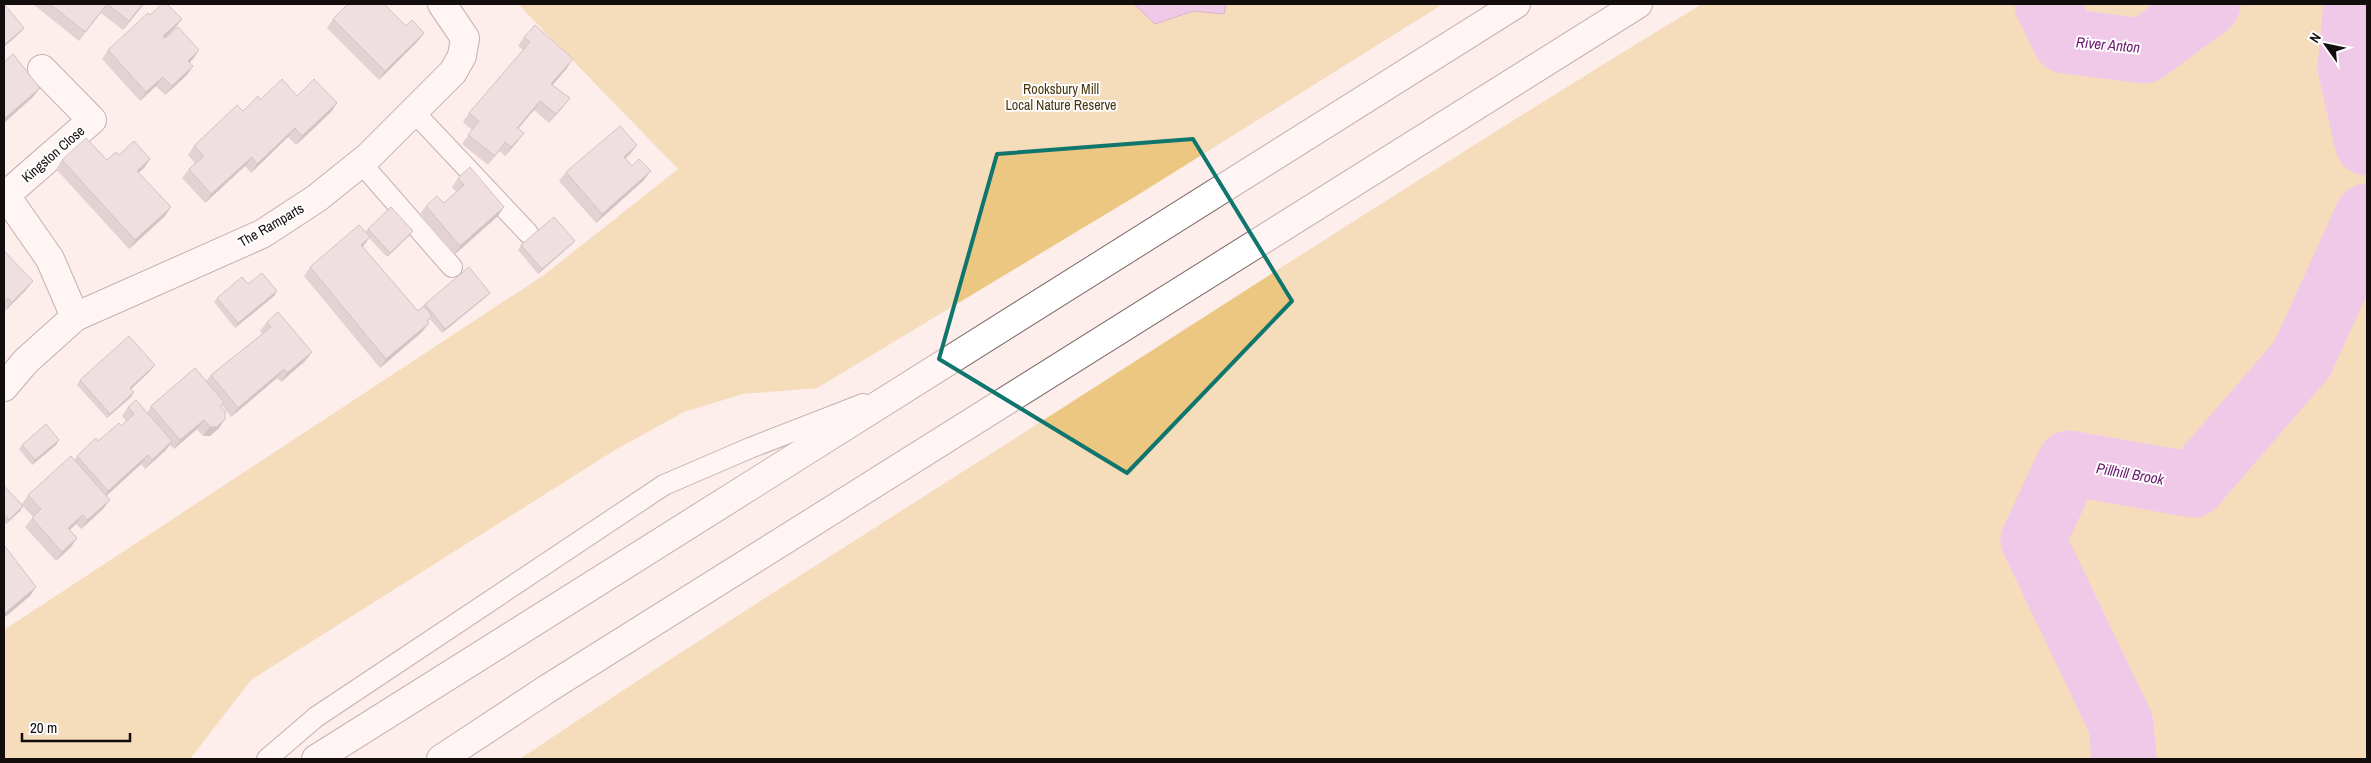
<svg xmlns="http://www.w3.org/2000/svg" width="2371" height="763" font-family="'Archivo Narrow',sans-serif">
  <rect width="100%" height="100%" fill="#fdedeb"/>
  <!-- green -->
  <path fill="#ecc782" d="M 518,4 L 1443,4 L 1136,196 L 817,388 L 743,394 L 684,412 L 615,450 L 251,680 L 190,759 L 4,759 L 4,630 L 544,275 L 678,169 Z
    M 1702,4 L 2367,4 L 2367,759 L 520,759 C 695,641 875,528 1053,414 C 1268,276 1483,137 1702,4 Z"/>
  <!-- water -->
  <path fill="#e39ee5" stroke="#a572a4" d="M 1134,4 L 1133,4 L 1226,4 L 1224,14 L 1193,11 L 1155,24 Z"/>
  <g fill="none" stroke-linecap="round" stroke-linejoin="round">
    <!-- river -->
    <path stroke="#e39ee5" stroke-width="65" d="M 2047,4 L 2065,41 L 2144,51 L 2208,4
      M 2356,4 L 2350,67 L 2367,143
      M 2124,759 L 2121,724 L 2033,540 L 2069,463 L 2193,485 L 2302,359 L 2367,216"/>
    <defs>
      <path id="lane" d="M 414,112 L 528,233
        M 361,163 L 452,267
        M 267,759 L 316,717 L 664,485 L 750,448 L 863,404"/>
      <path id="street" d="M 4,193 L 50,259 L 75,317
        M 6,195 L 92,120 L 42,69
        M 4,387 L 26,361 L 75,317 L 262,234 L 317,198 L 368,157 L 453,72 L 462,56 L 465,38 L 442,4"/>
      <path id="highway" d="M 316,759 L 1516,4
        M 441,759 L 547,689 L 1638,4"/>
    </defs>
    <!-- lane casing -->
    <use href="#lane" stroke="#7b6a68" stroke-width="22"/>
    <!-- street casing -->
    <use href="#street" stroke="#7b6a68" stroke-width="30"/>
    <!-- highway casing -->
    <use href="#highway" stroke="#7b6a68" stroke-width="30"/>
    <!-- lane -->
    <use href="#lane" stroke="#fff" stroke-width="20"/>
    <!-- street -->
    <use href="#street" stroke="#fff" stroke-width="28"/>
    <!-- highway -->
    <use href="#highway" stroke="#fff" stroke-width="28"/>
  </g>
  <!-- wall -->
  <path fill="#c1b1b6" d="M 33,4 L 144,4 L 123,30 L 101,13 L 79,41 Z
    M 150,15 L 182,19 L 175,28 L 165,38 L 199,50 L 193,59 L 189,62 L 187,75 L 165,95 L 156,86 L 140,101 L 102,59 L 108,50 Z
    M 333,19 L 406,26 L 424,33 L 417,42 L 379,80 L 327,28 Z
    M 524,37 L 567,68 L 552,85 L 570,98 L 563,107 L 549,123 L 534,110 L 518,128 L 524,133 L 517,142 L 505,156 L 499,151 L 488,165 L 462,144 L 472,130 L 463,122 L 469,113 L 523,50 L 518,46 Z
    M 297,96 L 337,103 L 331,112 L 296,145 L 288,137 L 251,173 L 245,166 L 205,203 L 182,178 L 189,169 L 195,163 L 188,155 L 194,146 L 260,100 Z
    M 637,145 L 630,154 L 625,159 L 644,180 L 596,223 L 559,181 L 566,172 Z
    M 119,155 L 150,159 L 144,168 L 138,173 L 165,216 L 129,249 L 56,169 L 62,160 L 107,160 Z
    M 458,178 L 498,216 L 454,255 L 419,215 L 426,206 L 444,203 L 456,192 L 452,187 Z
    M 368,229 L 410,235 L 387,257 L 369,238 L 363,247 L 418,311 L 425,304 L 486,297 L 442,333 L 430,319 L 428,322 L 429,323 L 422,332 L 380,368 L 304,276 L 310,267 L 365,232 Z
    M 575,241 L 571,245 L 538,274 L 518,250 L 521,245 Z
    M 4,251 L 26,290 L 5,311 L 4,309 Z
    M 248,284 L 277,291 L 274,296 L 235,328 L 214,302 L 217,298 Z
    M 267,322 L 312,352 L 305,361 L 281,382 L 277,378 L 231,417 L 222,405 L 221,407 L 225,419 L 219,428 L 210,436 L 203,436 L 197,429 L 174,449 L 170,445 L 166,450 L 145,469 L 141,464 L 106,496 L 103,509 L 81,529 L 76,524 L 70,530 L 71,547 L 56,561 L 25,527 L 33,517 L 23,506 L 20,511 L 6,524 L 4,522 L 4,487 L 22,504 L 28,495 L 74,460 L 77,456 L 121,426 L 126,421 L 122,416 L 128,407 L 147,413 L 151,406 L 206,381 L 211,375 L 263,334 L 260,331 Z
    M 151,370 L 131,389 L 134,392 L 131,397 L 107,418 L 77,385 L 80,380 Z
    M 22,445 L 56,445 L 32,465 L 19,449 Z"/>
  <!-- shaded-wall -->
  <path fill="#9d9094" d="M 143,4 L 144,4 L 123,30 L 129,21 Z
    M 182,19 L 175,28 L 157,45 L 163,36 Z
    M 24,28 L 21,32 L 4,47 L 4,45 Z
    M 424,33 L 417,42 L 379,80 L 385,71 Z
    M 199,50 L 193,59 L 181,70 L 188,61 Z
    M 573,59 L 567,68 L 545,94 L 551,84 Z
    M 193,66 L 187,75 L 165,95 L 172,86 Z
    M 163,77 L 156,86 L 140,101 L 146,92 Z
    M 40,88 L 33,97 L 4,123 L 4,119 Z
    M 570,98 L 563,107 L 549,123 L 556,114 Z
    M 540,101 L 534,110 L 511,137 L 517,128 Z
    M 337,103 L 331,112 L 296,145 L 302,136 Z
    M 295,128 L 288,137 L 251,173 L 257,164 Z
    M 524,133 L 517,142 L 505,156 L 511,147 Z
    M 637,145 L 630,154 L 617,166 L 624,157 Z
    M 252,157 L 245,166 L 205,203 L 211,194 Z
    M 150,159 L 144,168 L 131,180 L 137,171 Z
    M 651,171 L 644,180 L 596,223 L 602,214 Z
    M 171,207 L 165,216 L 129,249 L 135,240 Z
    M 504,207 L 498,216 L 454,255 L 460,246 Z
    M 413,231 L 410,235 L 387,257 L 390,253 Z
    M 370,237 L 363,246 L 354,254 L 361,245 Z
    M 575,241 L 571,245 L 538,274 L 542,269 Z
    M 33,281 L 26,290 L 5,311 L 12,302 Z
    M 277,291 L 274,296 L 235,328 L 238,323 Z
    M 490,293 L 486,297 L 442,333 L 445,329 Z
    M 429,323 L 422,332 L 380,368 L 386,359 Z
    M 312,352 L 305,361 L 281,382 L 287,373 Z
    M 155,365 L 151,370 L 127,393 L 130,388 Z
    M 284,369 L 277,378 L 231,417 L 238,408 Z
    M 134,392 L 131,397 L 107,418 L 110,414 Z
    M 225,419 L 219,428 L 210,436 L 203,436 L 210,427 Z
    M 204,420 L 197,429 L 174,449 L 180,440 Z
    M 59,440 L 56,445 L 32,465 L 35,460 Z
    M 172,441 L 166,450 L 145,469 L 152,460 Z
    M 148,455 L 141,464 L 102,500 L 108,491 Z
    M 110,500 L 103,509 L 81,529 L 87,520 Z
    M 23,506 L 20,511 L 6,524 L 9,520 Z
    M 83,515 L 76,524 L 62,537 L 68,528 Z
    M 77,538 L 71,547 L 56,561 L 62,552 Z
    M 36,587 L 30,596 L 4,618 L 4,614 Z"/>
  <!-- building -->
  <path fill="#e0ced4" stroke="#9d9094" d="M 4,4 L 24,28 L 4,45 Z
    M 50,4 L 107,4 L 85,32 Z
    M 107,4 L 143,4 L 129,21 Z
    M 162,4 L 167,4 L 182,19 L 163,36 L 165,38 L 178,27 L 199,50 L 188,61 L 193,66 L 172,86 L 163,77 L 146,92 L 108,50 L 148,13 L 150,15 Z
    M 348,4 L 384,4 L 406,26 L 412,20 L 424,33 L 385,71 L 333,19 Z
    M 535,25 L 573,59 L 551,84 L 570,98 L 556,114 L 540,101 L 517,128 L 524,133 L 511,147 L 505,142 L 495,156 L 468,135 L 479,121 L 469,113 L 530,42 L 524,37 Z
    M 13,54 L 40,88 L 4,119 L 4,62 Z
    M 282,79 L 297,96 L 314,79 L 337,103 L 302,136 L 295,128 L 257,164 L 252,157 L 211,194 L 189,169 L 204,156 L 194,146 L 237,105 L 243,111 L 258,96 L 260,100 Z
    M 620,126 L 637,145 L 624,157 L 632,166 L 639,159 L 651,171 L 602,214 L 566,172 Z
    M 86,138 L 107,160 L 116,152 L 119,155 L 134,141 L 150,159 L 137,171 L 171,207 L 135,240 L 62,160 Z
    M 470,167 L 504,207 L 460,246 L 426,206 L 437,196 L 444,203 L 464,185 L 458,178 Z
    M 391,207 L 413,231 L 390,253 L 368,229 Z
    M 554,217 L 575,241 L 542,269 L 521,245 Z
    M 359,225 L 370,237 L 361,245 L 418,311 L 424,306 L 432,316 L 427,321 L 429,323 L 386,359 L 310,267 Z
    M 4,251 L 33,281 L 12,302 L 8,298 L 4,303 Z
    M 469,267 L 490,293 L 445,329 L 425,304 Z
    M 262,273 L 277,291 L 238,323 L 217,298 L 242,277 L 248,284 Z
    M 278,312 L 312,352 L 287,373 L 284,369 L 238,408 L 211,375 L 271,327 L 267,322 Z
    M 129,336 L 155,365 L 130,388 L 134,392 L 110,414 L 80,380 Z
    M 195,368 L 224,402 L 220,406 L 225,411 L 225,419 L 217,427 L 210,427 L 204,420 L 180,440 L 151,406 Z
    M 136,400 L 172,441 L 152,460 L 148,455 L 108,491 L 77,456 L 96,438 L 98,441 L 119,423 L 121,426 L 134,414 L 128,407 Z
    M 46,424 L 59,440 L 35,460 L 22,445 Z
    M 71,456 L 110,500 L 87,520 L 83,515 L 68,528 L 77,538 L 62,552 L 32,518 L 41,509 L 28,495 Z
    M 4,486 L 23,506 L 9,520 L 4,514 Z
    M 4,545 L 36,587 L 4,614 Z"/>
  <!-- marked area -->
  <path d="M0 0H2371V763H0ZM 1193,139 L 1292,301 L 1127,473 L 939,359 L 997,154 Z" fill="#fdedeb" fill-opacity=".55" fill-rule="evenodd"/>
  <path fill="none" stroke="#0f766e" stroke-width="4" stroke-linejoin="round" d="M 1193,139 L 1292,301 L 1127,473 L 939,359 L 997,154 Z"/>
  <g text-anchor="middle" stroke-width="4" stroke-linejoin="round" paint-order="stroke">
    <!-- park labels -->
    <g font-size="14" fill="#49360e" stroke="#fefefe">
      <text x="1061" y="94">Rooksbury Mill<tspan x="1061" dy="16">Local Nature Reserve</tspan></text>
    </g>
    <!-- street labels -->
    <g font-size="14" fill="#140d0d" stroke="#fefefe">
      <text transform="translate(53 154) rotate(-41)" y="5">Kingston Close</text>
      <text transform="translate(271 225) rotate(-30)" y="5">The Ramparts</text>
    </g>
    <!-- water labels -->
    <g font-size="15" font-style="italic" fill="#6b196f" stroke="#fefefe">
      <text transform="translate(2108 45) rotate(5)" y="5">River Anton</text>
      <text transform="translate(2130 474) rotate(10)" y="5">Pillhill Brook</text>
    </g>
  </g>
  <!-- border -->
  <rect width="2371" height="763" fill="none" stroke="#140d0d" stroke-width="10"/>
  <!-- north arrow -->
  <g transform="translate(2326 45) rotate(303)" stroke="#fefefe" stroke-width="4" paint-order="stroke">
  <path d="M0-4L9 19L0 12L-9 19Z" fill="#140d0d"/>
  <text y="-8" font-size="14" font-weight="bold" text-anchor="middle" fill="#140d0d">N</text>
  </g>
  <!-- scale -->
  <path d="M22 733v8h108v-8" fill="none" stroke="#140d0d" stroke-width="2.5"/>
  <text x="30" y="733" font-size="15" fill="#140d0d" stroke="#fefefe" stroke-width="4" paint-order="stroke">20 m</text>
</svg>
